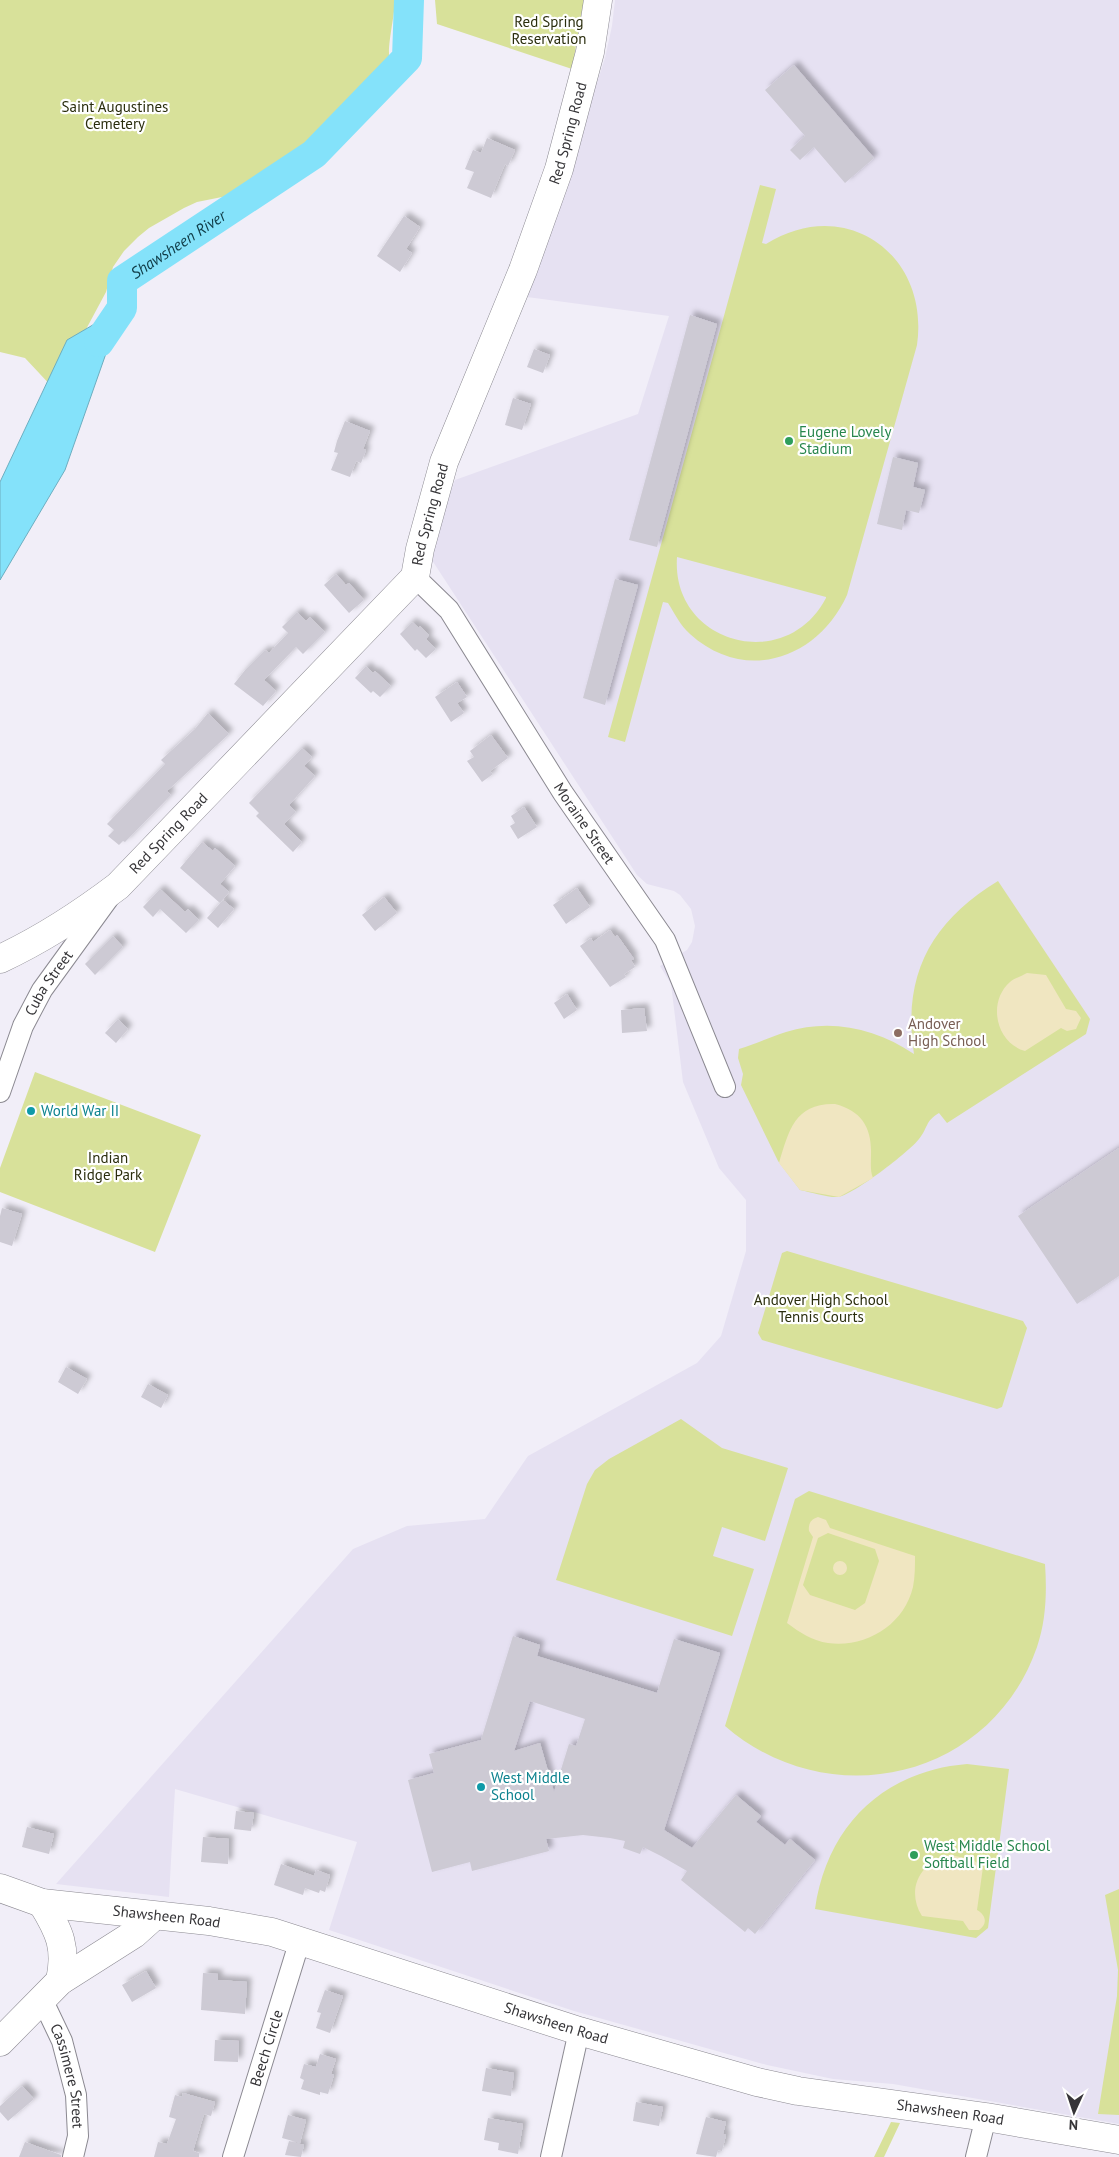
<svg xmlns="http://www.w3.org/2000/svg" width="1119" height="2157" font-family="'PT Sans',sans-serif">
  <defs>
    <filter id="shadow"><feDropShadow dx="4.5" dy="-4.5" stdDeviation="2.5" flood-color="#0004"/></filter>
  </defs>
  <rect width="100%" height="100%" fill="#f1eef8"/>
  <!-- built -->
  <path fill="#e6e1f2" d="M 615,0 L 1119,0 L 1119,2124 L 893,2084 L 833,2079 L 767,2065 L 574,2011 L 329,1930 L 357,1842 L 175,1789 L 169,1897 L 56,1884 L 353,1549 L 407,1526 L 485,1519 L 528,1456 L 697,1363 L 721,1336 L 746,1251 L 746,1200 L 719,1168 L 683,1082 L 671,984 L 660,966 L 687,950 L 692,942 L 695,926 L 691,909 L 680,895 L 674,891 L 647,884 L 637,875 L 428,554 L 455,480 L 638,414 L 669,316 L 527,297 L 605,58 L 612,26 Z"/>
  <!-- green -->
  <path fill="#d8e19a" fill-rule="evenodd" d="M 0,0 L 395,0 C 395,15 386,50 390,60 L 388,68 L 341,124 L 318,139 L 303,156 L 287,168 L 251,181 L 227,196 L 197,202 L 184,208 L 149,228 L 138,237 L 124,251 L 113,267 L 106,292 L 54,389 L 25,358 L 0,352 Z
    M 435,0 L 584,0 L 572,69 L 437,24 Z
    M 760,185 L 776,189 L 762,243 L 766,244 C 845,194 930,254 917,345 L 847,595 C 818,659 745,684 690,634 C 680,625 675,614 668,603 L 663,602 L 625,742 L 608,737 ZM 677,557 L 826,597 L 826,598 C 786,675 671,644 677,557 Z
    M 998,881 L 1090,1019 L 1086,1034 L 947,1123 L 939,1113 C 925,1121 928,1128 919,1139 C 909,1152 853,1195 838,1197 C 829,1198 810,1192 800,1190 L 778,1161 L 741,1085 L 743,1074 L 738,1058 L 739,1049 C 755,1044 770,1037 786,1032 C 830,1018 876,1028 914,1054 C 902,975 931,922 998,881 Z
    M 35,1072 L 201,1135 L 155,1252 L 0,1192 L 0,1168 Z
    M 787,1251 L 1023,1321 L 1027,1328 L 1002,1407 L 997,1409 L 762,1340 L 758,1333 L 782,1253 Z
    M 681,1419 L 722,1448 L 788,1468 L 765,1541 L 722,1527 L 713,1556 L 754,1569 L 732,1636 L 556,1580 L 587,1484 L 595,1470 L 609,1459 Z
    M 809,1491 L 1045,1564 C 1047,1592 1046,1621 1037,1647 C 991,1780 829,1816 725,1726 L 795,1499 Z
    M 967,1764 L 1009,1769 L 988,1928 L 976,1938 L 815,1909 C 827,1826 883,1771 967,1764 Z
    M 1119,1889 L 1119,2115 L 1098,2114 L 1117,1996 L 1118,1970 L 1105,1895 Z
    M 891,2122 L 900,2123 L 884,2157 L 874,2157 Z"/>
  <!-- sand -->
  <path fill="#f0e6c1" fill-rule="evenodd" d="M 1027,973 L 1046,975 L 1066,1009 L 1076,1011 L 1081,1018 L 1076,1029 L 1067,1031 L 1061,1028 L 1025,1051 C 996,1043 987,1002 1010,982 C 1015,978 1022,976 1027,973 Z
    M 835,1104 C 862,1111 872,1128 871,1155 C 871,1163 870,1171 873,1178 L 839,1197 L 800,1190 L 779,1163 C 789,1130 795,1103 835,1104 Z
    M 818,1517 L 826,1520 L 830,1528 L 915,1556 C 915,1566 915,1577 913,1587 C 904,1625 866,1648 828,1643 C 813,1641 799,1632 787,1623 L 813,1537 L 809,1531 C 808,1524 811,1519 818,1517 ZM 828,1533 L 875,1549 L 879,1561 L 865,1603 L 855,1610 L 810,1595 L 803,1585 L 818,1538 Z
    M833 1568a7 7 0 1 1 14 0a7 7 0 1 1-14 0Z
    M 951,1855 L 973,1860 L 983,1867 L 977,1910 C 986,1915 988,1924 979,1930 L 969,1930 L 963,1921 L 922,1916 C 905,1889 921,1860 951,1855 Z"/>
  <!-- water -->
  <path fill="#84e2fa" stroke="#6daec0" d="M 122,308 L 65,470 L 0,580 L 0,482 L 67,340 Z"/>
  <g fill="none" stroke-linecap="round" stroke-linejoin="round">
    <!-- river -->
    <path stroke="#84e2fa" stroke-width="30" id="s1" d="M 99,342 L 122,308 L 122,281 L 314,154 L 407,58 L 409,0"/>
  </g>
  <!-- building -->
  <path fill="#cdcad4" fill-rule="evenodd" filter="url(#shadow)" d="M 794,65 L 874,158 L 845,183 L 814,147 L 800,160 L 790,150 L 805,136 L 765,90 Z
    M 487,138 L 515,150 L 508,166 L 505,164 L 491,198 L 467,188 L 474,172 L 465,169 L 473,150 L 481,153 Z
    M 404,216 L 420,227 L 406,249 L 412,253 L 400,272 L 377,256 Z
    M 690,315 L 717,324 L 657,547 L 629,540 Z
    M 534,349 L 550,355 L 543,373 L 527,367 Z
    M 513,398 L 531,404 L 522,430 L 505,425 Z
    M 345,421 L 370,431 L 363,449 L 366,450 L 361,463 L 356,461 L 350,477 L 331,470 L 338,453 L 334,452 L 337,441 Z
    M 893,457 L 918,463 L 913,487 L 925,490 L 919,513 L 906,510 L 902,530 L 877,524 Z
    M 336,574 L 346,585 L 349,583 L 364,600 L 349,613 L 324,585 Z
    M 615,579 L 638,585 L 605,705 L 583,698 Z
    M 297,612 L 306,621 L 310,617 L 325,632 L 303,654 L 296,647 L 264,680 L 276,691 L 263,706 L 234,684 L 246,669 L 265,650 L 269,653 L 288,633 L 282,627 Z
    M 412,622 L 419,628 L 420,626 L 429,635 L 426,639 L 436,649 L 426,658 L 417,649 L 415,651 L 400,634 Z
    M 366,666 L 373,673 L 375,671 L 391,686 L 380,697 L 373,691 L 371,693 L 355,678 Z
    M 457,682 L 467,697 L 457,703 L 464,713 L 451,722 L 435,697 Z
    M 208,713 L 229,734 L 167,791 L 171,795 L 125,842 L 123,841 L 119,845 L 108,836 L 114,830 L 107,824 L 165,764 L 161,760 L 195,729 Z
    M 491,735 L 508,758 L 490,771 L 493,774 L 482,782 L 467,761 L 474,757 L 470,751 Z
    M 302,748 L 312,757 L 304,766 L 315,776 L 289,805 L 296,812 L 284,824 L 302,842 L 293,852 L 256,816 L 259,813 L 249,803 Z
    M 524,807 L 537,827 L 518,839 L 510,826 L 515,823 L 511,816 Z
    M 202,842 L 213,851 L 215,848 L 235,866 L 220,884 L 229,892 L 220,903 L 180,868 Z
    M 577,888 L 590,907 L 566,924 L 553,905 Z
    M 160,889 L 185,912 L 188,909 L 199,920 L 186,933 L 160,909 L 153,917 L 143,907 Z
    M 384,897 L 397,913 L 375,931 L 362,915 Z
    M 223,900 L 234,909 L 218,928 L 207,918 Z
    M 610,930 L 615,937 L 617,935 L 634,959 L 631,960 L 635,967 L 624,974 L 626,977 L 610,987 L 580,946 L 591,938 L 593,942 Z
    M 113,936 L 123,947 L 95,975 L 85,964 Z
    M 567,994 L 577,1010 L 564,1019 L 554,1003 Z
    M 644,1008 L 647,1031 L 622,1033 L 621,1010 Z
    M 118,1019 L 128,1029 L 116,1043 L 105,1033 Z
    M 1119,1148 L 1119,1276 L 1077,1304 L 1018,1216 Z
    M 2,1208 L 22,1214 L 12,1246 L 0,1242 L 0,1216 Z
    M 66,1367 L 87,1379 L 78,1394 L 58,1382 Z
    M 148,1384 L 168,1395 L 161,1408 L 141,1397 Z
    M 513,1636 L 540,1645 L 537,1656 L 657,1693 L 674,1639 L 720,1653 L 664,1830 L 692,1848 L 736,1795 L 761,1816 L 756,1822 L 785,1845 L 790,1839 L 815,1860 L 755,1934 L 748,1928 L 745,1932 L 681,1880 L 687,1871 L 661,1856 L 643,1847 L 640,1854 L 623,1848 L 625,1841 L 610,1838 L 583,1835 L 546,1839 L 549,1851 L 472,1871 L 470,1862 L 432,1872 L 408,1780 L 434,1773 L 429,1754 L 481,1740 ZM 530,1701 L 585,1719 L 576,1746 L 569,1744 L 554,1792 L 540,1743 L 514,1751 Z
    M 236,1811 L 254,1813 L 251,1831 L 234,1829 Z
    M 27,1827 L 54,1834 L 49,1854 L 22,1847 Z
    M 203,1837 L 229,1839 L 228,1864 L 201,1862 Z
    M 281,1864 L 314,1876 L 316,1870 L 330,1875 L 325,1892 L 320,1890 L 319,1893 L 305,1888 L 303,1895 L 274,1885 Z
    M 146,1971 L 156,1988 L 132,2002 L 122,1985 Z
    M 203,1973 L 218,1974 L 218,1980 L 247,1982 L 245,2014 L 201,2010 Z
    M 325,1990 L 343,1996 L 330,2033 L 316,2028 L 321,2013 L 317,2012 Z
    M 215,2040 L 239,2041 L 238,2062 L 214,2061 Z
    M 320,2054 L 336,2059 L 331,2074 L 334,2075 L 328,2094 L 320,2092 L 320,2095 L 301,2089 L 304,2080 L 300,2078 L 304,2064 L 316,2067 Z
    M 486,2068 L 514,2073 L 511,2096 L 482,2091 Z
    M 22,2086 L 34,2099 L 8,2121 L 0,2112 L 0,2106 Z
    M 183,2093 L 215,2102 L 211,2116 L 204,2114 L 193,2151 L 199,2153 L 199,2157 L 154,2157 L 158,2142 L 167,2144 L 176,2119 L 169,2117 L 175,2095 L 182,2097 Z
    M 636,2102 L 663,2107 L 659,2126 L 633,2121 Z
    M 288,2115 L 306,2120 L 300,2143 L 282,2138 Z
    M 706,2117 L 726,2122 L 723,2134 L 726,2135 L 722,2151 L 718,2150 L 716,2157 L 696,2154 Z
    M 488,2118 L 523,2124 L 518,2154 L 498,2150 L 499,2143 L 484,2140 Z
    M 289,2141 L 304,2145 L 301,2157 L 285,2155 Z
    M 25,2142 L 61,2155 L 61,2157 L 19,2157 Z"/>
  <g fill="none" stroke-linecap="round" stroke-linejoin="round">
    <defs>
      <g id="street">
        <path id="s2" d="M 415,577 L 449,610 L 563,793 L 665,940 L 725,1087"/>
        <path id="s3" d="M 0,1092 L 23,1026 L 42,990 L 108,899"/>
        <path id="s4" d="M 42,1999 L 62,2041 L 76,2095 L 78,2136 L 73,2157"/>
        <path id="s5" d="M 233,2157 L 300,1940"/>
        <path d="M 551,2157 L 579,2031"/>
        <path d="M 976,2157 L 986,2117"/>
      </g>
      <g id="secondary">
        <path id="s6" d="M 0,959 C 43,939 81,914 118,886 L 415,577 L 420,549 L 444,462 L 523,270 L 559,169 L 590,52 L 598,0"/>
        <path id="s7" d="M 0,1888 L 42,1903 L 209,1921 L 272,1932 L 579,2031 L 757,2082 L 798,2091 L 986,2117 L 1119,2140"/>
        <path d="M 42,1903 C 60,1932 67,1948 60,1981"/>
        <path d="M 0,2042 L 60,1981 L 134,1934 L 154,1916"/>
      </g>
    </defs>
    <!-- street casing -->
    <use href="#street" stroke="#8b8991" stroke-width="22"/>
    <!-- secondary casing -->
    <use href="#secondary" stroke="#8b8991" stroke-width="29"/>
    <!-- street -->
    <use href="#street" stroke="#fff" stroke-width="20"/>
    <!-- secondary -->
    <use href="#secondary" stroke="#fff" stroke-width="28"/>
  </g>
  <!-- markers -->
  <g fill="#2e9e5b" stroke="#fff" stroke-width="2">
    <circle cx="789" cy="441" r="5"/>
    <circle cx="914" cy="1855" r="5"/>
  </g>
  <circle fill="#8d6e63" stroke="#fff" stroke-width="2" cx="898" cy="1033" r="5"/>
  <g fill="#0f9aa8" stroke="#fff" stroke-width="2">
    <circle cx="31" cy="1111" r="5"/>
    <circle cx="481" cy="1787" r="5"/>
  </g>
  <g text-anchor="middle" stroke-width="4.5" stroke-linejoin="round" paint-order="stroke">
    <!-- park labels -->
    <g font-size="15" fill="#2a2d0d" stroke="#fff">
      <text x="549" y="27">Red Spring<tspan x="549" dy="17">Reservation</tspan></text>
      <text x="115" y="112">Saint Augustines<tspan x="115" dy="17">Cemetery</tspan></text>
      <text x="108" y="1163">Indian<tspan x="108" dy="17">Ridge Park</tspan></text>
      <text x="821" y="1305">Andover High School<tspan x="821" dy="17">Tennis Courts</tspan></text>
    </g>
    <!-- street labels -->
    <g font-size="15" fill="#363538" stroke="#fff">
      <text dy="5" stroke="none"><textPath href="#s6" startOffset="1038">Red Spring Road</textPath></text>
      <text dy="5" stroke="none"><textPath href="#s6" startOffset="632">Red Spring Road</textPath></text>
      <text dy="5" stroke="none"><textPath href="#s2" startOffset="300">Moraine Street</textPath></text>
      <text dy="5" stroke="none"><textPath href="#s6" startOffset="212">Red Spring Road</textPath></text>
      <text dy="5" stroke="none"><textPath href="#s3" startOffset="120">Cuba Street</textPath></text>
      <text dy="5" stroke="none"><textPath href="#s7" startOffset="170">Shawsheen Road</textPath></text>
      <text dy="5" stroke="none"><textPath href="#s7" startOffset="575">Shawsheen Road</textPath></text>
      <text dy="5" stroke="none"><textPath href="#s5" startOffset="114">Beech Circle</textPath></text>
      <text dy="5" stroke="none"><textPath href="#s4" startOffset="82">Cassimere Street</textPath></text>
      <text dy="5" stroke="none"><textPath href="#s7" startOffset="980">Shawsheen Road</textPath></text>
    </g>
    <!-- leisure labels -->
    <g font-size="15" fill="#27864d" stroke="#fff" text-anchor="start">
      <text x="799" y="437">Eugene Lovely<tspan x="799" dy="17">Stadium</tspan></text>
      <text x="924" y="1851">West Middle School<tspan x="924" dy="17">Softball Field</tspan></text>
    </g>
    <!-- education labels -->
    <g font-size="15" fill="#785e54" stroke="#fff" text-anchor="start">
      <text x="908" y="1029">Andover<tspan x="908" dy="17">High School</tspan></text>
    </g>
    <!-- culture labels -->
    <g font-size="15" fill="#0d838f" stroke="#fff" text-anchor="start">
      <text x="41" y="1116">World War II</text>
      <text x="491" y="1783">West Middle<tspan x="491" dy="17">School</tspan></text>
    </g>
    <!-- water labels -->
    <g font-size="16" font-style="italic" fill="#0f3b46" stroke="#fff">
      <text dy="6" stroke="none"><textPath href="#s1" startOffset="135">Shawsheen River</textPath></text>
    </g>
  </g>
  <!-- north arrow -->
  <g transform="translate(1074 2112) rotate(183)" stroke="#ffffff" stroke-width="4" paint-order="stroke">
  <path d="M0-4L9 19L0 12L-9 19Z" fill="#363538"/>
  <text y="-8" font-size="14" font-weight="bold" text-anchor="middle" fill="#363538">N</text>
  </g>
</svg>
